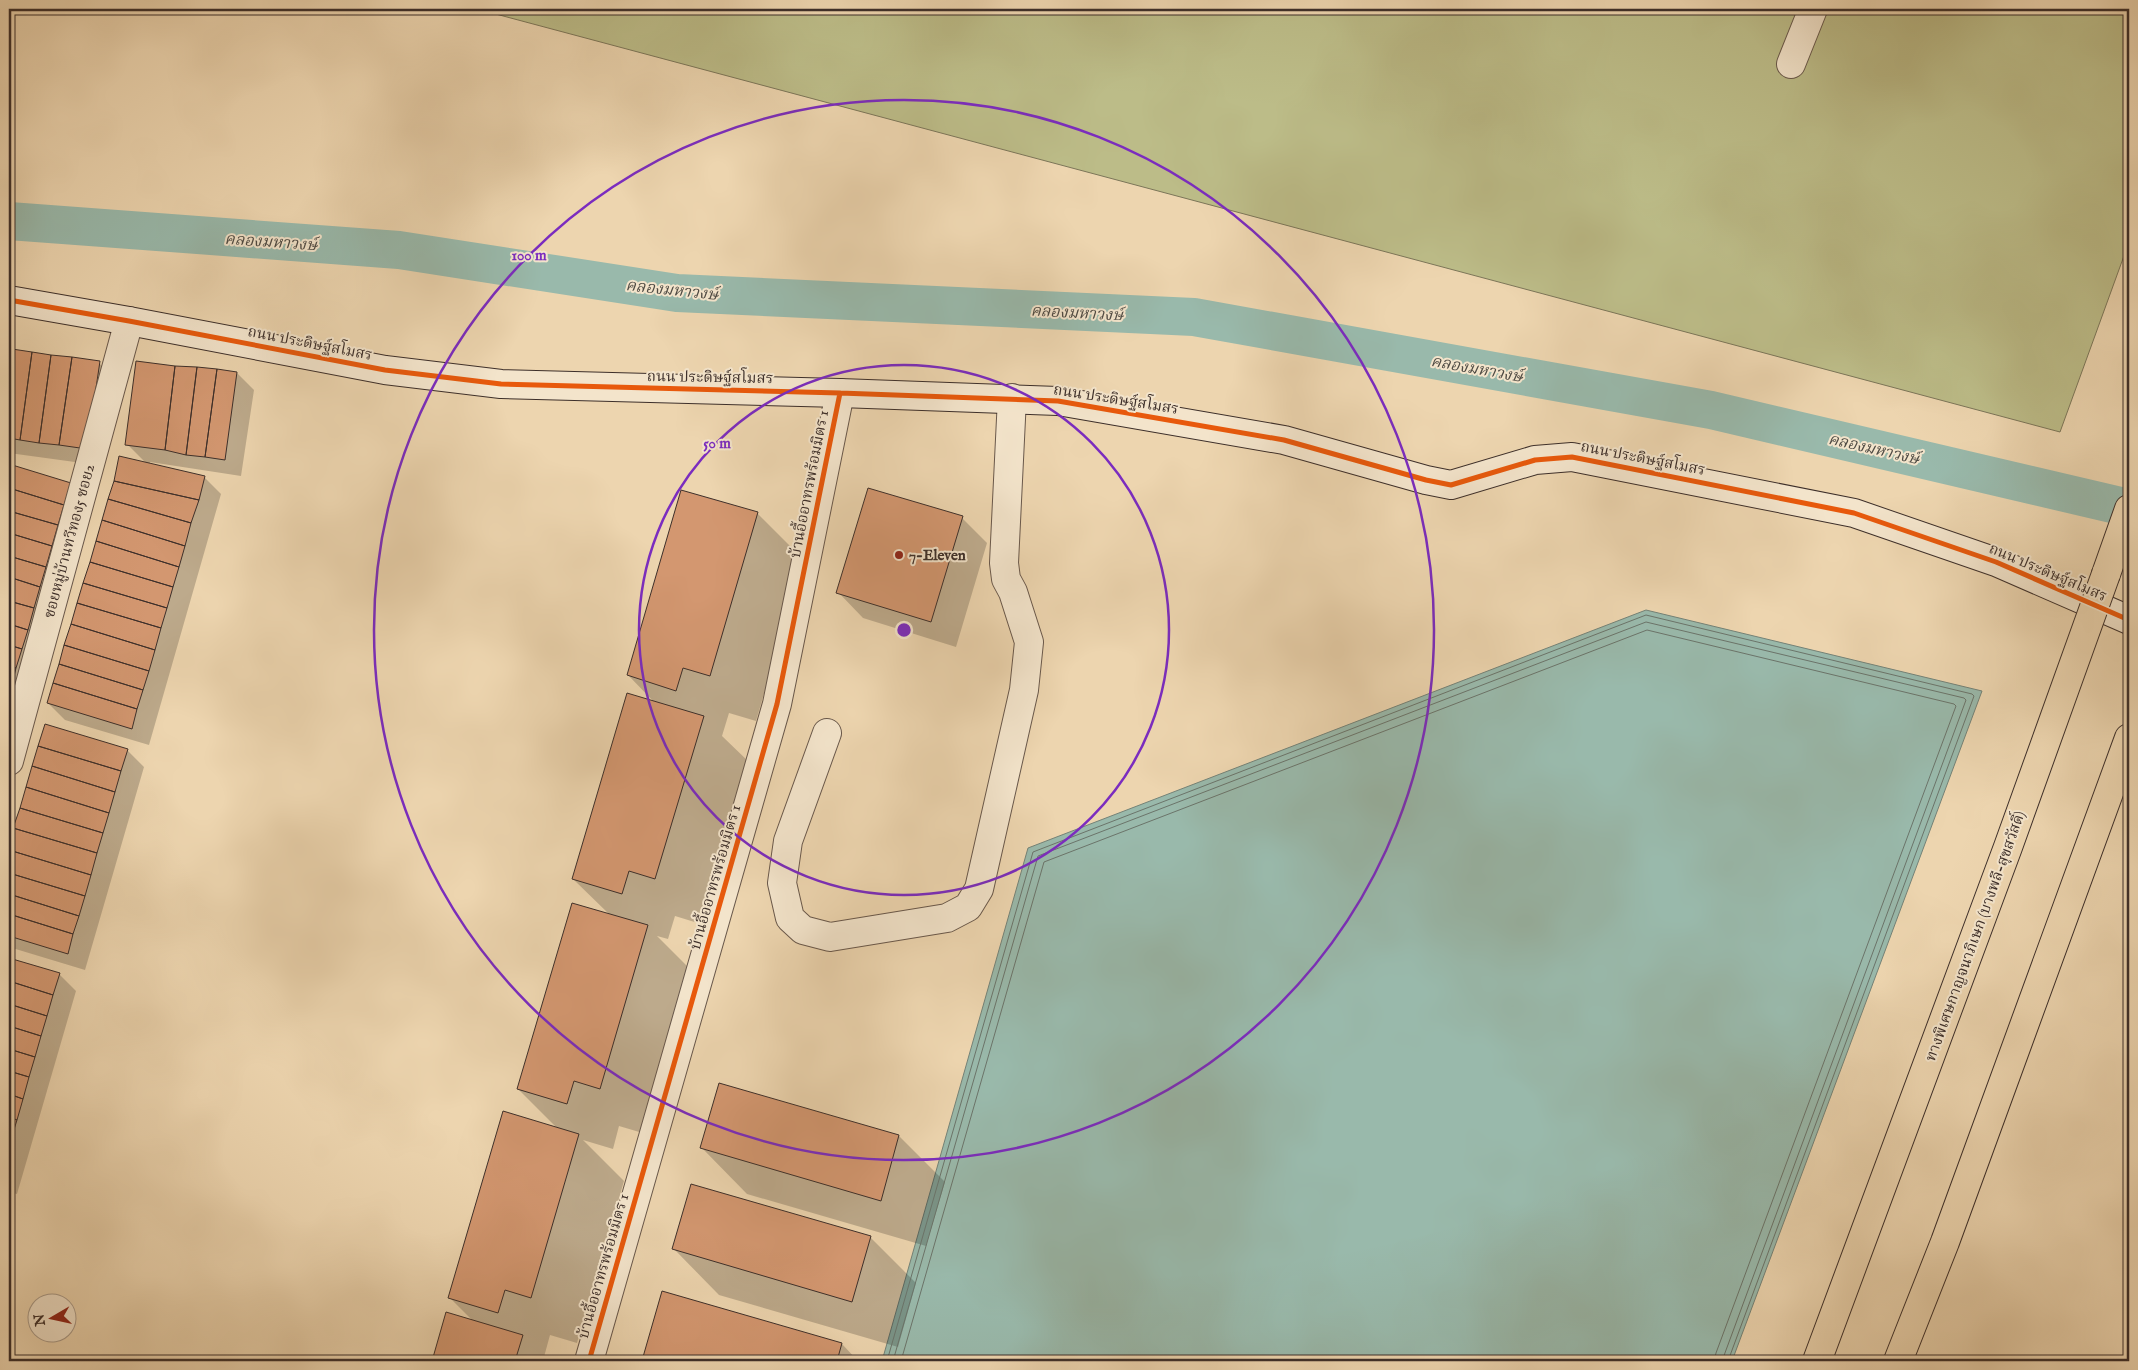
<svg xmlns="http://www.w3.org/2000/svg" width="2138" height="1370" font-family="'IM FELL English','Noto Serif Thai',serif">
  <rect width="100%" height="100%" fill="#edd5af"/>
  <filter id="stains"><feTurbulence type="fractalNoise" baseFrequency=".004" numOctaves="4"/><feColorMatrix values="0 0 0 0 .2 0 0 0 0 .09 0 0 0 0 .02 0 0 0 .5 -.17"/></filter>
  <radialGradient id="worn" r=".72"><stop offset=".6" stop-color="#630" stop-opacity="0"/><stop offset="1" stop-color="#630" stop-opacity=".3"/></radialGradient>
  <!-- green -->
  <path fill="#bcbc88" stroke="#7c7659" d="M 477,9 L 2129,9 L 2129,242 L 2060,432 Z"/>
  <!-- water -->
  <path fill="#99b9ab" stroke="#748277" d="M 1646,610 L 1982,691 L 1732,1361 L 882,1361 L 1028,848 Z"/>
  <!-- shadow -->
  <path fill="#0003" d="M 9,350 L 99,363 L 116,380 L 104,466 L 9,453 Z
    M 237,373 L 254,390 L 241,476 L 150,462 L 150,464 L 204,477 L 221,494 L 149,745 L 65,720 L 48,703 L 146,463 L 127,444 Z
    M 9,465 L 70,484 L 28,704 L 9,698 Z
    M 757,513 L 803,559 L 756,721 L 729,713 L 722,736 L 749,762 L 701,924 L 675,916 L 668,939 L 657,936 L 693,972 L 646,1134 L 619,1126 L 613,1149 L 583,1140 L 624,1181 L 577,1343 L 550,1335 L 544,1357 L 547,1361 L 433,1361 L 447,1313 L 473,1321 L 449,1297 L 559,1130 L 518,1089 L 610,915 L 573,879 L 655,703 L 628,675 Z
    M 962,518 L 987,543 L 956,647 L 863,618 L 838,592 Z
    M 46,726 L 127,750 L 144,767 L 85,970 L 9,947 L 9,848 Z
    M 9,959 L 59,974 L 76,991 L 17,1194 L 9,1192 Z
    M 720,1084 L 899,1136 L 945,1182 L 926,1246 L 747,1194 L 702,1148 Z
    M 870,1237 L 916,1283 L 898,1347 L 719,1295 L 674,1249 Z
    M 842,1344 L 858,1361 L 649,1361 L 644,1356 Z"/>
  <g fill="none" stroke-linecap="round" stroke-linejoin="round">
    <!-- shore -->
    <path stroke="#6b746a" stroke-width="1" d="M 887,1361 L 1033,852 L 1646,615 L 1972,694 L 1974,696 L 1728,1361
      M 893,1361 L 1038,856 L 1646,622 L 1964,698 L 1966,700 L 1722,1361
      M 901,1361 L 1044,862 L 1647,630 L 1954,704 L 1956,706 L 1716,1353 L 1714,1361"/>
    <!-- canal -->
    <path stroke="#99b9ab" stroke-width="38" d="M 9,221 L 399,250 L 677,293 L 1194,317 L 1711,410 L 2129,508"/>
  </g>
  <!-- building -->
  <path fill="#d39770" stroke="#3d2f2a" d="M 9,349 L 12,349 L 9,371 Z
    M 12,349 L 32,352 L 20,440 L 9,438 L 9,371 Z
    M 32,352 L 51,355 L 39,443 L 20,440 Z
    M 51,355 L 72,357 L 59,445 L 39,443 Z
    M 72,357 L 100,361 L 87,449 L 59,445 Z
    M 136,361 L 175,366 L 165,450 L 125,445 Z
    M 175,366 L 197,367 L 186,455 L 165,450 Z
    M 197,367 L 217,369 L 205,457 L 186,455 Z
    M 217,369 L 237,372 L 225,460 L 205,457 Z
    M 119,456 L 205,476 L 199,500 L 114,481 Z
    M 9,464 L 71,483 L 64,505 L 9,488 Z
    M 114,481 L 199,500 L 191,523 L 108,499 Z
    M 9,488 L 64,505 L 58,525 L 9,511 Z
    M 868,488 L 963,516 L 931,622 L 836,593 Z
    M 681,490 L 758,512 L 710,676 L 683,668 L 676,691 L 627,675 Z
    M 108,499 L 191,523 L 185,546 L 102,520 Z
    M 9,511 L 58,525 L 52,546 L 9,533 Z
    M 102,520 L 185,546 L 179,567 L 96,541 Z
    M 9,533 L 52,546 L 46,567 L 9,556 Z
    M 96,541 L 179,567 L 173,587 L 90,562 Z
    M 9,556 L 46,567 L 40,587 L 9,577 Z
    M 90,562 L 173,587 L 167,608 L 83,583 Z
    M 9,577 L 40,587 L 34,608 L 9,601 Z
    M 83,583 L 167,608 L 161,628 L 77,603 Z
    M 9,601 L 34,608 L 28,630 L 9,624 Z
    M 77,603 L 161,628 L 155,650 L 71,624 Z
    M 9,624 L 28,630 L 22,649 L 9,645 Z
    M 71,624 L 155,650 L 149,671 L 64,645 Z
    M 9,645 L 22,649 L 16,668 L 9,666 Z
    M 64,645 L 149,671 L 143,690 L 59,664 Z
    M 59,664 L 143,690 L 137,709 L 53,683 Z
    M 9,666 L 16,668 L 11,688 L 9,687 Z
    M 53,683 L 137,709 L 132,729 L 47,703 Z
    M 627,693 L 704,716 L 655,879 L 629,871 L 622,894 L 572,879 Z
    M 45,724 L 128,749 L 121,771 L 38,746 Z
    M 38,746 L 121,771 L 115,792 L 32,766 Z
    M 32,766 L 115,792 L 109,813 L 26,787 Z
    M 26,787 L 109,813 L 103,833 L 20,808 Z
    M 20,808 L 103,833 L 97,853 L 13,828 Z
    M 13,828 L 97,853 L 91,875 L 9,850 Z
    M 9,850 L 91,875 L 85,896 L 9,873 Z
    M 9,873 L 85,896 L 79,916 L 9,894 Z
    M 9,894 L 79,916 L 73,934 L 9,914 Z
    M 572,903 L 648,925 L 600,1089 L 574,1081 L 567,1104 L 517,1089 Z
    M 9,914 L 73,934 L 68,954 L 9,936 Z
    M 9,958 L 60,973 L 53,995 L 9,981 Z
    M 9,981 L 53,995 L 47,1016 L 9,1004 Z
    M 9,1004 L 47,1016 L 41,1036 L 9,1026 Z
    M 9,1026 L 41,1036 L 35,1057 L 9,1049 Z
    M 9,1049 L 35,1057 L 29,1077 L 9,1071 Z
    M 9,1071 L 29,1077 L 23,1099 L 9,1094 Z
    M 719,1083 L 899,1135 L 881,1201 L 700,1148 Z
    M 9,1094 L 23,1099 L 17,1120 L 9,1117 Z
    M 503,1111 L 579,1134 L 531,1298 L 505,1290 L 498,1313 L 448,1298 Z
    M 9,1117 L 17,1120 L 11,1139 L 9,1138 Z
    M 691,1184 L 871,1236 L 852,1302 L 672,1249 Z
    M 662,1291 L 842,1343 L 837,1361 L 658,1361 L 643,1357 Z
    M 446,1312 L 523,1335 L 515,1361 L 432,1361 Z"/>
  <g fill="none" stroke-linecap="round" stroke-linejoin="round">
    <defs>
      <path id="street" d="M 1791,64 L 1813,9
        M 827,733 L 788,841 L 782,883 L 790,918 L 803,930 L 830,937 L 947,918 L 968,907 L 979,889 L 1024,690 L 1029,642 L 1013,592 L 1006,579 L 1004,563 L 1012,398
        M 9,761 L 129,321
        M 589,1361 L 777,704 L 840,393"/>
      <path id="secondary" d="M 9,300 L 129,321 L 385,370 L 501,384 L 840,393 L 1058,401 L 1284,440 L 1426,480 L 1451,485 L 1535,460 L 1572,457 L 1854,513 L 1996,562 L 2129,620"/>
      <path id="highway" d="M 2106,574 L 2129,509
        M 1898,1361 L 1945,1242 L 2129,738"/>
    </defs>
    <!-- street casing -->
    <use href="#street" stroke="#69584b" stroke-width="30"/>
    <!-- secondary casing -->
    <use href="#secondary" stroke="#3d2f2a" stroke-width="30"/>
    <!-- highway casing -->
    <use href="#highway" stroke="#3d2f2a" stroke-width="30"/>
    <!-- street -->
    <use href="#street" stroke="#f3e4cb" stroke-width="28"/>
    <!-- secondary -->
    <use href="#secondary" stroke="#f3e4cb" stroke-width="28"/>
    <!-- highway -->
    <use href="#highway" stroke="#edd5af" stroke-width="28"/>
    <defs>
      <path id="highway-bridge" d="M 1817,1361 L 2008,847 L 2106,574"/>
    </defs>
    <!-- highway-bridge casing -->
    <use href="#highway-bridge" stroke="#3d2f2a" stroke-width="30" stroke-linecap="butt"/>
    <!-- highway-bridge -->
    <use href="#highway-bridge" stroke="#edd5af" stroke-width="28"/>
    <defs>
      <path id="cycleway" d="M 9,300 L 129,321 L 385,370 L 501,384 L 840,393 L 1058,401 L 1284,440 L 1426,480 L 1451,485 L 1535,460 L 1572,457 L 1854,513 L 1996,562 L 2129,620
        M 589,1361 L 777,704 L 840,393"/>
    </defs>
    <!-- cycleway casing -->
    <use href="#cycleway" stroke="#f3e4cb" stroke-width="8"/>
    <!-- cycleway -->
    <use href="#cycleway" stroke="#e8590c" stroke-width="5"/>
  </g>
  <!-- distance rings -->
  <g fill="none" stroke="#7b2cbf" stroke-width="2.5">
    <circle cx="904" cy="630" r="265"/>
    <circle cx="904" cy="630" r="530"/>
  </g>
  <!-- markers -->
  <circle fill="#8f2418" stroke="#f3e4cb" stroke-width="2" cx="899" cy="555" r="5"/>
  <g text-anchor="middle" stroke-width="4" stroke-linejoin="round" paint-order="stroke">
    <!-- street labels -->
    <g font-size="15" fill="#3d2f2a" stroke="#f3e4cb">
      <text transform="translate(310 343) rotate(11)" y="5">ถนน ประดิษฐ์สโมสร</text>
      <text transform="translate(710 377) rotate(1)" y="5">ถนน ประดิษฐ์สโมสร</text>
      <text transform="translate(1116 399) rotate(9)" y="5">ถนน ประดิษฐ์สโมสร</text>
      <text transform="translate(1643 458) rotate(11)" y="5">ถนน ประดิษฐ์สโมสร</text>
      <text transform="translate(809 484) rotate(-79)" y="5">บ้านอื้ออาทรพร้อมมิตร 1</text>
      <text transform="translate(69 541) rotate(-75)" y="5">ซอยหมู่บ้านทวีทอง5 ซอย2</text>
      <text transform="translate(2048 572) rotate(23)" y="5">ถนน ประดิษฐ์สโมสร</text>
      <text transform="translate(715 877) rotate(-74)" y="5">บ้านอื้ออาทรพร้อมมิตร 1</text>
      <text transform="translate(1975 936) rotate(-70)" y="5">ทางพิเศษกาญจนาภิเษก (บางพลี-สุขสวัสดิ์)</text>
      <text transform="translate(603 1266) rotate(-74)" y="5">บ้านอื้ออาทรพร้อมมิตร 1</text>
    </g>
    <!-- poi labels -->
    <g font-size="15" font-weight="bold" fill="#3d2f2a" stroke="#f3e4cb" text-anchor="start">
      <text x="909" y="560">7-Eleven</text>
    </g>
    <!-- water labels -->
    <g font-size="16" font-style="italic" fill="#4f4b44" stroke="#f3e4cb">
      <text transform="translate(271 241) rotate(4)" y="6">คลองมหาวงษ์</text>
      <text transform="translate(672 289) rotate(6)" y="6">คลองมหาวงษ์</text>
      <text transform="translate(1077 312) rotate(3)" y="6">คลองมหาวงษ์</text>
      <text transform="translate(1477 368) rotate(10)" y="6">คลองมหาวงษ์</text>
      <text transform="translate(1874 448) rotate(13)" y="6">คลองมหาวงษ์</text>
    </g>
  </g>
  <circle cx="904" cy="630" r="8" fill="#7b2cbf" stroke="#f3e4cb" stroke-width="2.5"/>
  <g font-size="15" text-anchor="middle" font-weight="bold" fill="#7b2cbf" stroke="#f3e4cb" stroke-width="4" stroke-linejoin="round" paint-order="stroke">
    <text x="529" y="260">100 m</text>
    <text x="717" y="448">50 m</text>
  </g>
  <!-- margin -->
  <rect width="2138" height="1370" fill="none" stroke="#edd5af" stroke-width="30"/>
  <rect x="10" y="10" width="2118" height="1350" fill="none" stroke="#3d2f2a" stroke-width="2.5"/>
  <rect x="15" y="15" width="2108" height="1340" fill="none" stroke="#3d2f2a"/>
  <!-- north arrow -->
  <g transform="translate(52 1318) rotate(261)"><circle r="24" fill="#f3e4cb" stroke="#aa9c8b"/>
  <path d="M0-4L9 19L0 12L-9 19Z" fill="#8f2418"/>
  <text y="-8" font-size="14" font-weight="bold" text-anchor="middle" fill="#3d2f2a">N</text>
  </g>
  <rect width="100%" height="100%" filter="url(#stains)"/>
  <rect width="100%" height="100%" fill="url(#worn)"/>
</svg>
